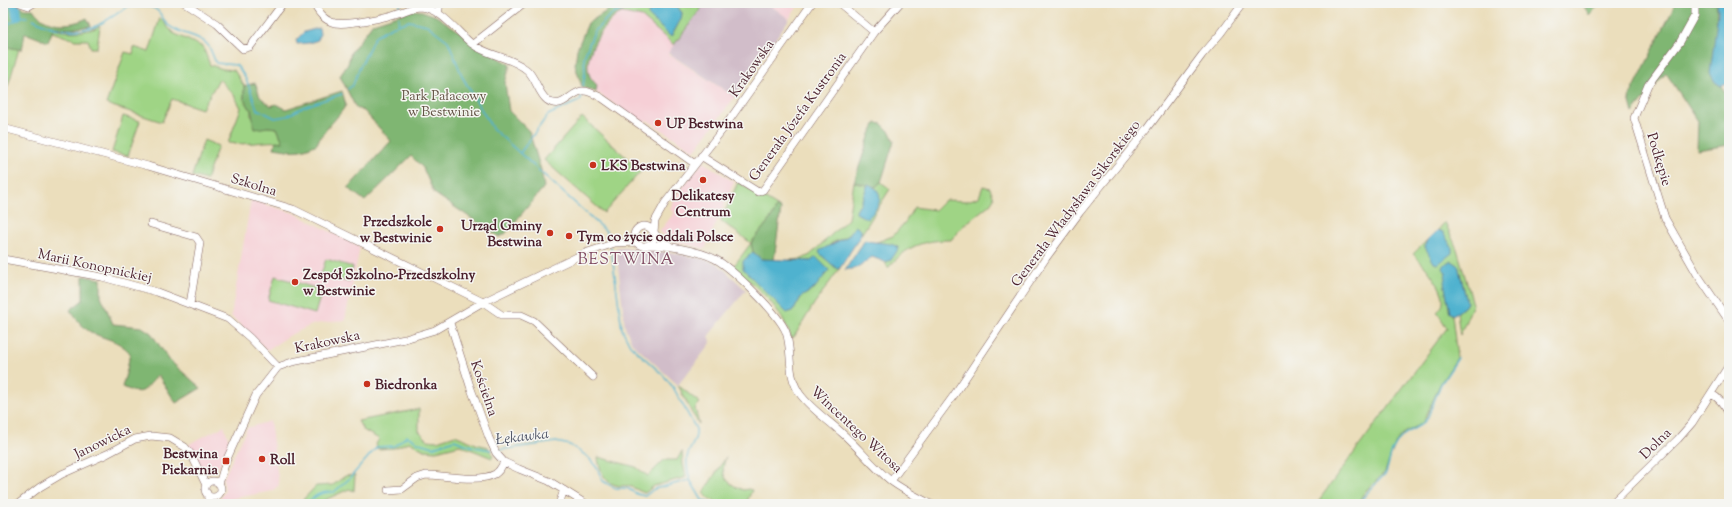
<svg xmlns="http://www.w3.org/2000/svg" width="1732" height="507" font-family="'Sorts Mill Goudy',serif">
  <rect width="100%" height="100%" fill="#f6f6f2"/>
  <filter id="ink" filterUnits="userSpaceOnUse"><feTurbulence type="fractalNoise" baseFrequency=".025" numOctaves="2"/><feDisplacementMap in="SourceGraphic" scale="8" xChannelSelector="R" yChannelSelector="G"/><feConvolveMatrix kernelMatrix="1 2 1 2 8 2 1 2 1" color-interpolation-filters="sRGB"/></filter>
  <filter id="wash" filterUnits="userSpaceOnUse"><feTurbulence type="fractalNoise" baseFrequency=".012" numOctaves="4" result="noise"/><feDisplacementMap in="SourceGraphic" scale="16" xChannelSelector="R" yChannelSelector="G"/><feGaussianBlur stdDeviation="0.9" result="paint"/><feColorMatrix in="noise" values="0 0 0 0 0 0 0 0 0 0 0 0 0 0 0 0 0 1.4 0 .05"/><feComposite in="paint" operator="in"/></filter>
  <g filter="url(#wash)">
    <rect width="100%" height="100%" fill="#ebdebc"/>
    <!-- built -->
    <path fill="#f6cfd6" d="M 767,3 L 800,3 L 789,19 Z
      M 624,12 L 642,16 L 674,45 L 668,54 L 735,97 L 694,151 L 647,120 L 644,124 L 596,92 L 597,85 L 589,75 L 588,63 L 590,51 L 603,31 L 616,16 Z
      M 703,162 L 734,182 L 705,249 L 673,241 L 663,235 L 660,231 L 674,213 L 670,209 L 677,194 Z
      M 251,200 L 294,213 L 360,247 L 345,320 L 314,324 L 292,334 L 267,350 L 231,316 Z
      M 270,421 L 279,485 L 272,491 L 219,501 L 225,491 L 223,479 L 247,428 Z
      M 224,426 L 230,443 L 219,467 L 205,474 L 189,444 Z"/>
    <!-- industrial -->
    <path fill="#d1bdc9" d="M 705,3 L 767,3 L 789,19 L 735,97 L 668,53 Z
      M 616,247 L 673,253 L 703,259 L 718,264 L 746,290 L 709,335 L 711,343 L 678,385 L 632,343 L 625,327 Z"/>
    <!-- green -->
    <path fill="#9fd485" stroke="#747a58" d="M 617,3 L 655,3 L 651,8 L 656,22 L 671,37 L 681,19 L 682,13 L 675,3 L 683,3 L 691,7 L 694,3 L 705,3 L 674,45 L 642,17 L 615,11 Z
      M 160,18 L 173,33 L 203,47 L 210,65 L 223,69 L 234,70 L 244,86 L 244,99 L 251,110 L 251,116 L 268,127 L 277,128 L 283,142 C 265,140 247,146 228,143 L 241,108 L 234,95 L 219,79 L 202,109 L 172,99 L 162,122 L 106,104 L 125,52 L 133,54 L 134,47 L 149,52 Z
      M 100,26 L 97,48 L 91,48 L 88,40 L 75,40 L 52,32 L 53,29 C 67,33 87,33 100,26 Z
      M 3,46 L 19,49 L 8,86 L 3,84 Z
      M 123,116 L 140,121 L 128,156 L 112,152 Z
      M 582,117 L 641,171 L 604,213 L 544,160 Z
      M 204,140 L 218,146 L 206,180 L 192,176 Z
      M 738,182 L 777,206 L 772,217 L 751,243 L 753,252 L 743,261 L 794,310 L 801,297 L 814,289 L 811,261 L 789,260 L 802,259 L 810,255 L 848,219 L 854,182 L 859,184 L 868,184 L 861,203 L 856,211 L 879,195 L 875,187 L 881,182 L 890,189 L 861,235 L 861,230 L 852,231 L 848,236 L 832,243 L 820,254 L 837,268 L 840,268 L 814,304 L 794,337 L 791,338 C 783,308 756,287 733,267 L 751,243 L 721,221 Z
      M 983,186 L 990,188 L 994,198 L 990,204 L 963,226 L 951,240 C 922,240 907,246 888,268 L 885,262 L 891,260 L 874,243 L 893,236 L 906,221 L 914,207 L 935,210 L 945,200 L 967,201 L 979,197 Z
      M 1445,222 L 1457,249 L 1473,304 L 1460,335 L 1457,313 L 1465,306 L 1467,302 L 1458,265 L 1446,273 L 1445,282 L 1450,313 L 1452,314 L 1457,358 L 1440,384 L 1425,419 L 1421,424 L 1404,433 L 1396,442 L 1385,472 L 1364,493 L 1357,504 L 1316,504 L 1447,328 L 1437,312 C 1440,309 1443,306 1443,301 C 1445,289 1422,262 1413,254 L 1429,238 L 1425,247 L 1443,232 L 1438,230 Z
      M 326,259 L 353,267 L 348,282 L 321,274 Z
      M 275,276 L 322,290 L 315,314 L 268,300 Z
      M 678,385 L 700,403 L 695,408 L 699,424 L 692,413 Z
      M 419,409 L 419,431 L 428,440 L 437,441 L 455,435 L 476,444 L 488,447 L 493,456 L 492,458 L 460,445 L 436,451 L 424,450 L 409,442 L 394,448 L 378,449 L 376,444 L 379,439 L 363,430 L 358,421 Z
      M 682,451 L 683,464 L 686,477 L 654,486 L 645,493 C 638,491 634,487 628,486 C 624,485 619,487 615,485 C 604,482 599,468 598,457 L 636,467 L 648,476 L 664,460 L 677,460 Z
      M 726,457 C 719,475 726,483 743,490 L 748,489 L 752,490 L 746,504 C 728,504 717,507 703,493 Z
      M 355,475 L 354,491 L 349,489 L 316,504 L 299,504 L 316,486 L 333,485 L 345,476 Z"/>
    <!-- forest -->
    <path fill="#7fb672" stroke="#646a4e" d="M 5,3 L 15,3 L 25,9 L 33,9 C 44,27 70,27 87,18 L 91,26 L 70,29 L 54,27 L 48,42 L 25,33 L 22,50 L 3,46 L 3,11 Z
      M 1584,3 L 1599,3 L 1590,16 L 1583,5 Z
      M 1676,3 L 1717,3 L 1715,82 L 1721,86 L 1729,98 L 1729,145 L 1697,150 L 1698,121 L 1666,73 L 1633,113 L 1629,98 Z
      M 616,5 L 615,11 L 624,12 C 622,13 618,14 616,16 C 602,26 583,57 589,74 C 590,78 594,82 597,85 L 596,92 L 582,87 L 575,65 L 577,49 L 588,23 Z
      M 413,10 L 422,11 L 436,16 L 510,65 L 505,83 L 509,111 L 529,131 L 541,170 L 544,187 L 505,234 L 499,237 L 434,193 L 423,168 L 411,156 L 365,201 L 348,188 L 391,141 L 364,111 L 356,108 L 340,76 L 348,64 L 351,52 L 373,23 Z
      M 255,83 L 260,97 L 271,106 L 276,104 L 286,109 L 342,91 L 346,105 C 339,117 320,134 317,144 C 299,153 293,151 274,148 L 276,141 L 283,142 L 277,128 L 268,127 L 255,129 L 251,110 L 244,99 L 244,86 Z
      M 876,123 L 882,124 L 890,132 L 894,141 L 881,182 L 875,187 L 854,182 L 870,134 Z
      M 777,206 L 781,209 L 774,260 L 761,259 L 753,252 L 751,243 L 772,217 Z
      M 83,276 L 101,279 L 101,296 L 113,324 L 142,327 L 151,333 L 170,361 L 201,388 L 176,403 L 158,375 C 142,392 145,396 122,387 L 127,370 L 130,353 C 117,338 104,340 89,331 C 81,326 76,318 70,310 L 83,300 Z"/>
    <!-- water -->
    <path fill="#50b2cf" stroke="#4d687d" d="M 655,3 L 675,3 L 682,13 L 681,19 L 671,37 L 648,15 Z
      M 1717,3 L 1729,3 L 1729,83 L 1721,86 L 1715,82 L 1710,73 L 1718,13 Z
      M 319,28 L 320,34 L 318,40 L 309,43 L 297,44 L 296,40 L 304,32 Z
      M 868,184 C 888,192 879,208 867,219 L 856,213 L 856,211 L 861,203 Z
      M 855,226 L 861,230 L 861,235 L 840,268 L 837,269 L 820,254 L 819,251 L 848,236 Z
      M 1438,230 L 1443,232 L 1452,248 L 1452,253 L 1438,264 L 1434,263 L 1425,247 L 1429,238 Z
      M 865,240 C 876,244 890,241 899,248 L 891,260 L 885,262 L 872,257 L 856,268 L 845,270 Z
      M 753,252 L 761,259 L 811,261 L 816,257 L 829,270 L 814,289 L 801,297 L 794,310 L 787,313 L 743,269 L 743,261 Z
      M 1452,261 L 1458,265 L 1467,302 L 1465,306 L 1454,315 L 1450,313 L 1444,282 L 1446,273 L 1443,268 L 1445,264 Z"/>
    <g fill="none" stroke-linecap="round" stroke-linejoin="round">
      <!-- stream -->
      <path stroke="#50b2cf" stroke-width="1.5" d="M 400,7 L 400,3
        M 33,19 C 51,29 72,34 93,27 C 103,24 119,12 128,6 C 136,7 144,6 150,7 C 161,9 161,18 167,24 C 178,35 197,33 207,44 C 211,48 213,57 216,63 L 236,65 C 248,77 251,94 257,109 L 275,118 L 287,116 L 303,107 L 342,94
        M 398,24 L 399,18
        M 3,26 L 17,20 L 17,16 L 27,17
        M 583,86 L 585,72 L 584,57 L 594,32 L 609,16 L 637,3
        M 348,89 L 353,85 L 359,69 L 375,36 L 391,27 L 409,21 L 427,25 L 448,41 L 463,78 L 492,128 L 607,232 L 610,242
        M 1726,90 L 1729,88
        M 520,153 L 548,115 L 581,100 L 581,96
        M 611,247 L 622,329 L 630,345 L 663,375 L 673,387 L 696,429 C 697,440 692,444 688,454 C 685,462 688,472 690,480
        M 498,450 L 556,442 L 570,445 L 588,457 L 597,468 L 603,481 L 615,488 L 627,488 L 637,494 L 645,496 L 654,489 L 690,480 L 702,500 L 710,504
        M 307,504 C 316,494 321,492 334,492 L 349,479 L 377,447 L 394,446 L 407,436 L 419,443 L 434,447 L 454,440 L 474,447 L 492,450
        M 1358,504 L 1366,494 L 1386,473 L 1392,451 L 1397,442 L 1405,434 L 1422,424 L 1427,419 L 1441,384 L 1458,358"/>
      <!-- river -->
      <path stroke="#50b2cf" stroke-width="10" d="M 15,3 L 17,16"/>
    </g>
  </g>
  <g filter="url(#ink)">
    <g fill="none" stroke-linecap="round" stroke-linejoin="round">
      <defs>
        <path id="minor" d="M 20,3 L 29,6 L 34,3
          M 185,3 L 217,24 L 243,49 L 250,47 L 283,3
          M 314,3 C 317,12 325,21 335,23 C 348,25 385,18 398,13 C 406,11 412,7 421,7 C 442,9 457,32 472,44 C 488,56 512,57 527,70 C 536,78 538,93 547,100 C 562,111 569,93 582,91 C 589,90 596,95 602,98 L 695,164
          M 839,3 L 874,32
          M 1695,3 L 1695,15 L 1680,42 L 1648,85 L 1634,118 L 1665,218 L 1697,274 L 1729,321
          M 438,14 L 440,3
          M 473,44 L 525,3
          M 3,128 L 148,166 L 293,209 L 483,302 L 502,315 L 521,315 L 534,321 L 593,377
          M 701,156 L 758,192 L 763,190 L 874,32 L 900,3
          M 151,224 L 196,237 L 200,243 L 190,304
          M634 236a10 10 0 1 1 20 0a10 10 0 1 1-20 0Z
          M 647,245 C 666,245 698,250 715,259 C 732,268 779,314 786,332 C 793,353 786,374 800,394 C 811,409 828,420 842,433 C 859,448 873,467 891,481 C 903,490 917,497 931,504
          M 669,245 L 658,238 L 654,232 L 655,221 L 665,203 L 723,129 L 812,3
          M 3,259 L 102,277 L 157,292 L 228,319 L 250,338 L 278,367
          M 450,323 L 470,386 L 489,438 L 496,453 L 504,462 L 519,469 L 549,481 L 586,504
          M 1711,394 C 1720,398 1725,406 1729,414
          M205 489a8 8 0 1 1 16 0a8 8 0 1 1-16 0Z
          M 891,481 L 954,395 L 1046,258 L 1080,212 L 1147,129 L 1202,55 L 1221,33 L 1243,3
          M 219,484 L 226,461 L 256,395 L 278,367 L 292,362 L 405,339 L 435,330 L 483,302 L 585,253 L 615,243 L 637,242
          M 388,490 L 402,489 L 417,478 L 426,475 C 444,475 479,483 495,474 C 500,471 502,466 504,462
          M 207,493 L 209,504
          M 18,504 L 40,487 L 62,474 L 107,454 L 135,439 L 151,436 L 170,438 L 185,447 L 191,454 L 206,485
          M 559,504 L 564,490
          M 1611,504 L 1678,439 L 1692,423 L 1729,365"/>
      </defs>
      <!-- minor casing -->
      <use href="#minor" stroke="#82625e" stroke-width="8"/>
      <!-- minor -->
      <use href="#minor" stroke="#fff" stroke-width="7"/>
    </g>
  </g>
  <!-- markers -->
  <g fill="#c8321e" stroke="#f6f6f2" stroke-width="1.5">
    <circle cx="658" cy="123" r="4"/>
    <circle cx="593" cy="165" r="4"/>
    <circle cx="703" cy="180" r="4"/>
    <circle cx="440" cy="229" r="4"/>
    <circle cx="550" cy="233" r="4"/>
    <circle cx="569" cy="236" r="4"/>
    <circle cx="295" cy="282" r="4"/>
    <circle cx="367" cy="384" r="4"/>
    <circle cx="262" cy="459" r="4"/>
    <rect x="222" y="457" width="8" height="8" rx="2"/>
  </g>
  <g text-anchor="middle" stroke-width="3" stroke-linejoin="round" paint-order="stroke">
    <!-- street labels -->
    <g font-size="14" fill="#4a1f2b" stroke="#f6f6f2">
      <text transform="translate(751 68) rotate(-55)" y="5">Krakowska</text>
      <text transform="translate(797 116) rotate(-54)" y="5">Generała Józefa Kustronia</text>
      <text transform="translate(1660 159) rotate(73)" y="5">Podkępie</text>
      <text transform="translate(254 184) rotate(17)" y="5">Szkolna</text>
      <text transform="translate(1075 203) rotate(-53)" y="5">Generała Władysława Sikorskiego</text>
      <text transform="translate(95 265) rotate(12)" y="5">Marii Konopnickiej</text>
      <text transform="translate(327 341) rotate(-12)" y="5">Krakowska</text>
      <text transform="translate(485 388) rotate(71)" y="5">Kościelna</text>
      <text transform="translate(857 429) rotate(43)" y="5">Wincentego Witosa</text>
      <text transform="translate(102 441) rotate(-26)" y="5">Janowicka</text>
      <text transform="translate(1655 443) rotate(-45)" y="5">Dolna</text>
    </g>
    <!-- park labels -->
    <g font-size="14" fill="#645546" stroke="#f6f6f2">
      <text x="444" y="100">Park Pałacowy<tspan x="444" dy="16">w Bestwinie</tspan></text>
    </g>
    <!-- poi labels -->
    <g font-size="14" font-weight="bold" fill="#4a1f2b" stroke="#f6f6f2" text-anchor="start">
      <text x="666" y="128">UP Bestwina</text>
      <text x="601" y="170">LKS Bestwina</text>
      <text x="703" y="200" text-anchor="middle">Delikatesy<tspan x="703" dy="16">Centrum</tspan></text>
      <text x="432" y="226" text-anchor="end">Przedszkole<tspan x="432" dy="16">w Bestwinie</tspan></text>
      <text x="542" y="230" text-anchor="end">Urząd Gminy<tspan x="542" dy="16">Bestwina</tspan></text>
      <text x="577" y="241">Tym co życie oddali Polsce</text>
      <text x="303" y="279">Zespół Szkolno-Przedszkolny<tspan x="303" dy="16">w Bestwinie</tspan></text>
      <text x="375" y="389">Biedronka</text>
      <text x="218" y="458" text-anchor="end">Bestwina<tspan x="218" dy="16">Piekarnia</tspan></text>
      <text x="270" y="464">Roll</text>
    </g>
    <!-- water labels -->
    <g font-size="15" font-style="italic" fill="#4c5264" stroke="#f6f6f2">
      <text transform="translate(522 436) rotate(-7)" y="5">Łękawka</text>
    </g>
    <!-- quarter labels -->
    <g font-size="16" letter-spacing="1" fill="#824e64" stroke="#f6f6f2">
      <text x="626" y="264">BESTWINA</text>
    </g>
  </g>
  <!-- margin -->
  <rect width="1732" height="507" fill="none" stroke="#f6f6f2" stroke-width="16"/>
</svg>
